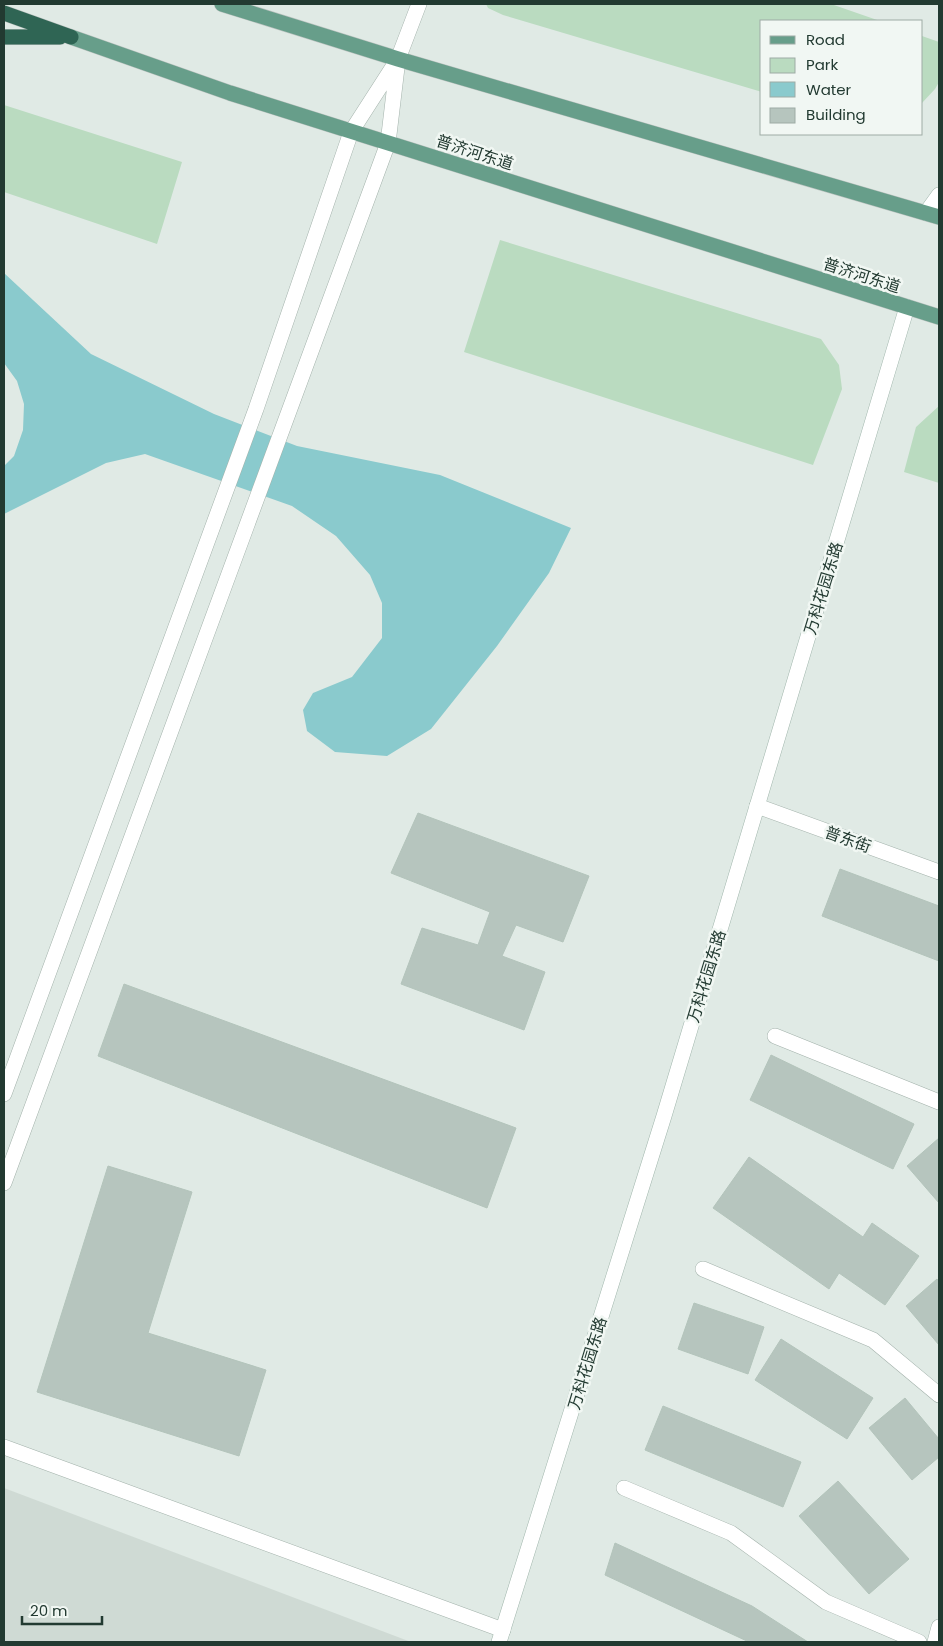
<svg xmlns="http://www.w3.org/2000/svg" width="943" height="1646" font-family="Poppins,'Noto Sans SC',sans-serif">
  <rect width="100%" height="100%" fill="#e0eae5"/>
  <!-- built -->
  <path fill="#cfdad4" d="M 4,1488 L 411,1642 L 4,1642 Z"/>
  <!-- green -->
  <path fill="#badbc0" d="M 486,4 L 831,4 L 880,21 L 762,21 L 762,92 L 503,15 L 488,8 Z
    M 922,36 L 939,42 L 939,82 L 935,89 L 922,103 Z
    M 4,105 L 182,162 L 157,244 L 4,192 Z
    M 500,240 L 821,339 L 839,365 L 842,389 L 813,465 L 464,352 Z
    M 939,406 L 939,483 L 904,472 L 916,427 Z"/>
  <!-- water -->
  <path fill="#8acacd" d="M 4,273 L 91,354 L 214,414 L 297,446 L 440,475 L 571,528 L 549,573 L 497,646 L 431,729 L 387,756 L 335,752 L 307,731 L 303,710 L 313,693 L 352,677 L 382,638 L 382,603 L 370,575 L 336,536 L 292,506 L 145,454 L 106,463 L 4,514 L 4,466 L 14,456 L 23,430 L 24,404 L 17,381 L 4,363 Z"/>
  <!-- building -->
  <path fill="#b6c5be" stroke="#b3c4bb" d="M 418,813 L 589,876 L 563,942 L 516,925 L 502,956 L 545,972 L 524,1030 L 401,984 L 422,928 L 478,945 L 490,912 L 391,873 Z
    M 840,869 L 939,906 L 939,961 L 822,916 Z
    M 124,984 L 516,1128 L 487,1208 L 98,1056 Z
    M 771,1055 L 914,1124 L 893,1169 L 750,1100 Z
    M 939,1138 L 939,1203 L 907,1166 Z
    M 749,1157 L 863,1237 L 872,1223 L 919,1256 L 885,1305 L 839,1273 L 829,1289 L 713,1208 Z
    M 108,1166 L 192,1192 L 148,1333 L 266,1370 L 239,1456 L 37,1392 Z
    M 937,1279 L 939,1282 L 939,1345 L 906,1306 Z
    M 694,1303 L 764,1327 L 748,1374 L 678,1349 Z
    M 781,1339 L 873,1398 L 847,1439 L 755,1380 Z
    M 905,1398 L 939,1439 L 939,1457 L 912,1480 L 869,1428 Z
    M 663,1406 L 801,1462 L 783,1507 L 645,1450 Z
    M 838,1481 L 909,1559 L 869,1594 L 799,1516 Z
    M 615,1543 L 752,1606 L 808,1642 L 749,1642 L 605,1575 Z"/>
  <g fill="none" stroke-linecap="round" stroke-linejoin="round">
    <defs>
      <path id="lane" d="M 775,1036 L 939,1102
        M 703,1269 L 873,1340 L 939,1395
        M 624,1488 L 731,1533 L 826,1602 L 919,1642
        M 935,1642 L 939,1627"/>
      <path id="street" d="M 757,806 L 939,872
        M 4,1094 L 256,409 L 351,132 L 398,59 L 419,4
        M 4,1183 L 388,143 L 398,59
        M 4,1447 L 503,1630"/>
      <path id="secondary" d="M 926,213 L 939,195
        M 499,1642 L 664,1116 L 907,307"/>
      <path id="primary" d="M 222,4 L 398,59 L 939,217
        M 71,37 L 230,93 L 939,317"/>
      <path id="highway" d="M 4,13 L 71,37
        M 4,37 L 60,37"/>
    </defs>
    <!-- lane casing -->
    <use href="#lane" stroke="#a3b2ab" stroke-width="16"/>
    <!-- street casing -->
    <use href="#street" stroke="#a3b2ab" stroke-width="16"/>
    <!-- secondary casing -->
    <use href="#secondary" stroke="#a0b6ac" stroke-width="16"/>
    <!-- primary casing -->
    <use href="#primary" stroke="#bdc4c1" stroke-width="16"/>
    <!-- highway casing -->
    <use href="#highway" stroke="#bdc4c1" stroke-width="16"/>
    <!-- lane -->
    <use href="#lane" stroke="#fff" stroke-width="15"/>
    <!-- street -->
    <use href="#street" stroke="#fff" stroke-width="15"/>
    <!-- secondary -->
    <use href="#secondary" stroke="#fff" stroke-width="15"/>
    <!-- primary -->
    <use href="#primary" stroke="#679e8a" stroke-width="15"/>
    <!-- highway -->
    <use href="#highway" stroke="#2f6554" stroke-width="15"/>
  </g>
  <g text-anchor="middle" stroke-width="5" stroke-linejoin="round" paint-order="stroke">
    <!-- street labels -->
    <g font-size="16" fill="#223a31" stroke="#f1f7f3">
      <text transform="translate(475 152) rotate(18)" y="6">普济河东道</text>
      <text transform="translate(862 275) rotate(18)" y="6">普济河东道</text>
      <text transform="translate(823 588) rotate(-73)" y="6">万科花园东路</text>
      <text transform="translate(848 839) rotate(20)" y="6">普东街</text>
      <text transform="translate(706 976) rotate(-73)" y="6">万科花园东路</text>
      <text transform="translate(587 1363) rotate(-73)" y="6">万科花园东路</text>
    </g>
  </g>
  <!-- border -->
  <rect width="943" height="1646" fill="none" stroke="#223a31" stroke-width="10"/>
  <!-- legend -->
  <rect x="760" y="20" width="162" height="115" fill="#f1f7f3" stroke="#9eaba5"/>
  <rect x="770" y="36" width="25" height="8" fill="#679e8a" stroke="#9eaba5"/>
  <text x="806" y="45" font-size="15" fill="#223a31">Road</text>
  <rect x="770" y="58" width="25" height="15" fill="#badbc0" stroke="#9eaba5"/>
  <text x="806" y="70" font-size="15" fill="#223a31">Park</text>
  <rect x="770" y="82" width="25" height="15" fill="#8acacd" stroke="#9eaba5"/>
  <text x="806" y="95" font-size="15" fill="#223a31">Water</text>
  <rect x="770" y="108" width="25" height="15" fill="#b6c5be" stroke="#9eaba5"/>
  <text x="806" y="120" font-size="15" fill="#223a31">Building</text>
  <!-- scale -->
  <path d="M22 1616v8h80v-8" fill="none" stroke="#223a31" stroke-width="2.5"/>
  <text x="30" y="1616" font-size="15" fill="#223a31" stroke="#f1f7f3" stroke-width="4" paint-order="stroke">20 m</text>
</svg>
